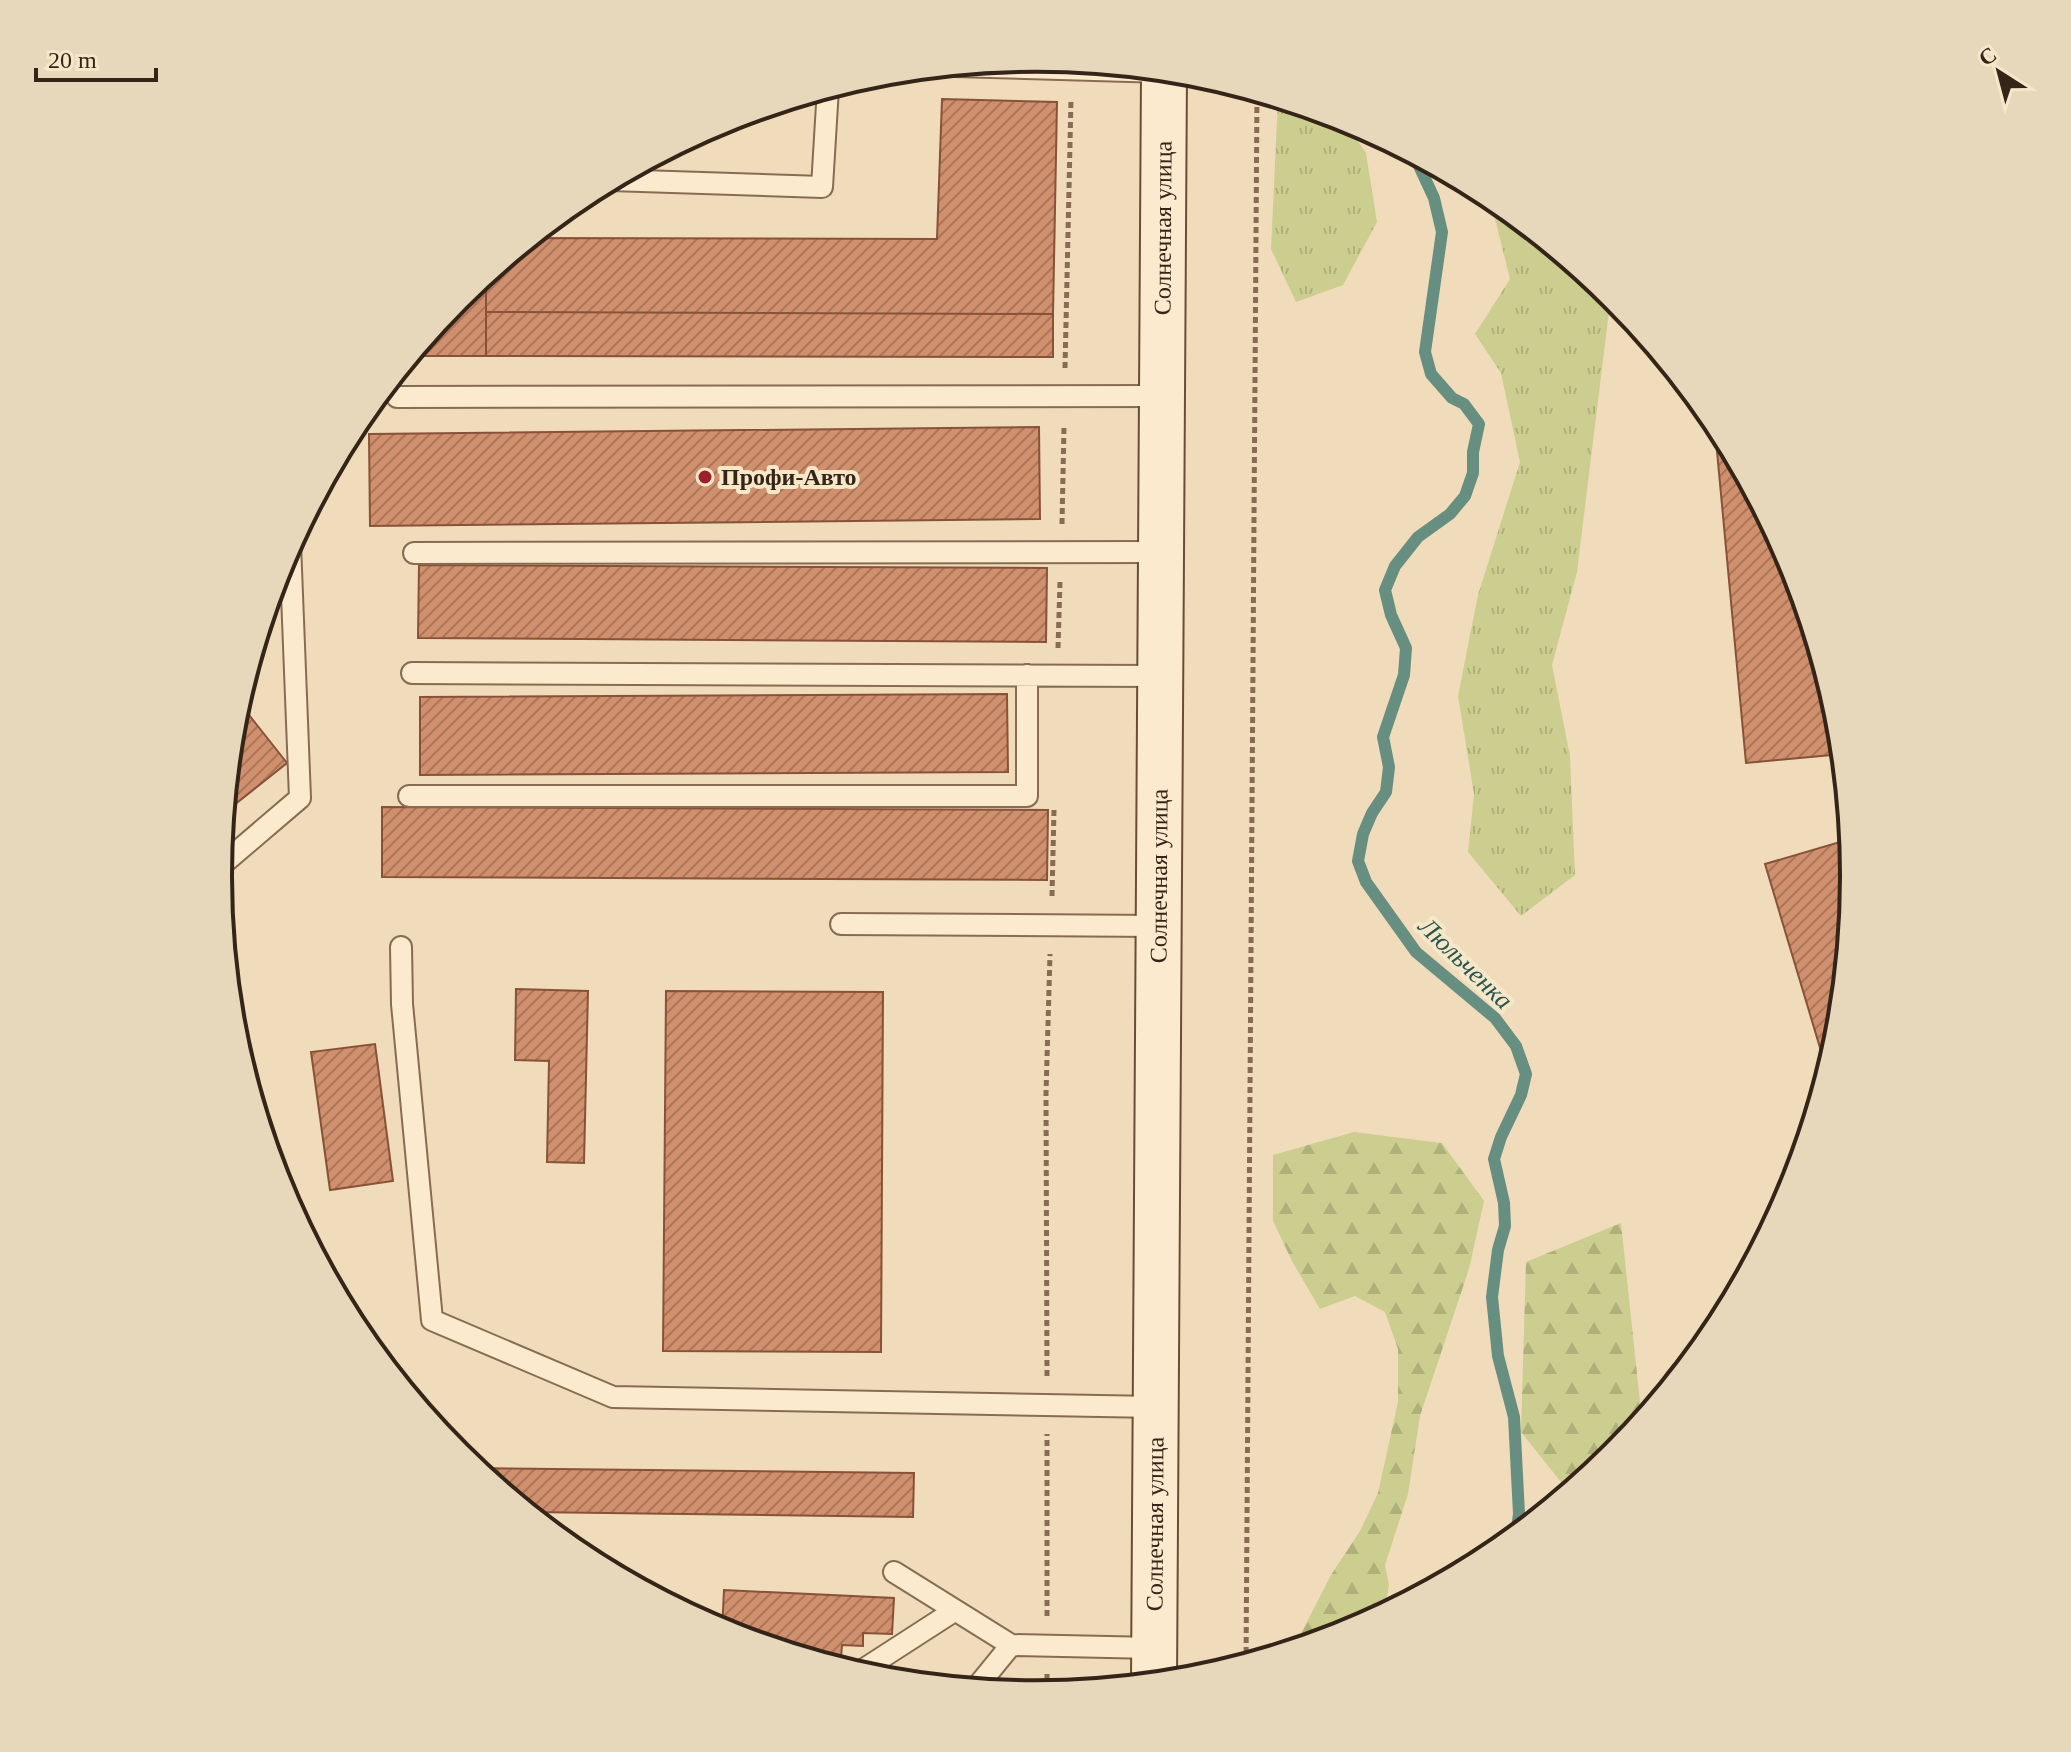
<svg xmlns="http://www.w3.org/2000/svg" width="2071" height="1752" font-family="'Times New Roman',serif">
  <defs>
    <pattern id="grass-tufts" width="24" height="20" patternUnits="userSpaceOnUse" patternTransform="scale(2)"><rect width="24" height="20" fill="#cbce8e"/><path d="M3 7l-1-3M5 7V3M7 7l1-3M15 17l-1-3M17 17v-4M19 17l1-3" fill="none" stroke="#afb17a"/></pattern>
    <pattern id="forest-firs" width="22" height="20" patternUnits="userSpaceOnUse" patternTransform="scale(2)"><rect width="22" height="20" fill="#cbce8e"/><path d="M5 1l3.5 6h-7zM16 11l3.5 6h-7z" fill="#afb17a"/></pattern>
    <pattern id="building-hatch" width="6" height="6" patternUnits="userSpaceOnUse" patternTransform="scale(2)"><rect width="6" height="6" fill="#d1906d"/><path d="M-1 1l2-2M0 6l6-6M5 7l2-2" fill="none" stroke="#aa7559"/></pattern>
  </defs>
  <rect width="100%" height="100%" fill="#f0dcba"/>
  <!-- grass -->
  <path fill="url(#grass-tufts)" d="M 1278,99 L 1343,119 L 1366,153 L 1377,222 L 1343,285 L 1296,302 L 1271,249 Z
    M 1489,195 L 1611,295 L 1577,572 L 1552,665 L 1570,756 L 1575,875 L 1521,916 L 1468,852 L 1474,794 L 1458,696 L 1478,595 L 1520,462 L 1501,373 L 1475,334 L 1510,279 Z"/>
  <!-- forest -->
  <path fill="url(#forest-firs)" d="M 1354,1132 L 1442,1143 L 1484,1201 L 1469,1269 L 1420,1416 L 1408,1494 L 1385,1565 L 1389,1585 L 1384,1613 L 1348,1632 L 1293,1649 L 1331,1575 L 1360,1531 L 1378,1493 L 1398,1402 L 1398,1349 L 1385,1312 L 1355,1296 L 1320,1309 L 1293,1263 L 1273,1221 L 1273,1155 Z
    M 1621,1223 L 1642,1421 L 1614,1455 L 1569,1492 L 1521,1432 L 1526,1262 Z"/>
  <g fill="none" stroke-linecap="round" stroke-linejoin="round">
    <!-- stream -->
    <path stroke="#668e81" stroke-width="12" d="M 1414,155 L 1434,198 L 1442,232 L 1425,352 L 1431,374 L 1452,398 L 1464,404 L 1479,424 L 1473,452 L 1473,473 L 1465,496 L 1450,514 L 1418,537 L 1395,566 L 1385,590 L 1391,615 L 1406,648 L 1404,675 L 1383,737 L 1389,767 L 1386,792 L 1372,813 L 1363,834 L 1358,861 L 1366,882 L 1416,952 L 1495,1018 L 1516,1046 L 1526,1074 L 1521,1095 L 1501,1137 L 1494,1159 L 1504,1203 L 1505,1226 L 1498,1250 L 1492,1297 L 1498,1356 L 1514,1417 L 1519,1514 L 1516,1535"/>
  </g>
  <!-- building -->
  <path fill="url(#building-hatch)" stroke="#885238" stroke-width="2" d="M 942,99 L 1057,102 L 1053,314 L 486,312 L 486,274 L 529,238 L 937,239 Z
    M 486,274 L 486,356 L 409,356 L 457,297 Z
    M 486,312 L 1053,314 L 1053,357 L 486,356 Z
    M 1714,419 L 1791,563 L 1838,717 L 1842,754 L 1746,763 Z
    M 1039,427 L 1040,519 L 370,526 L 369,434 Z
    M 419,565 L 1047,568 L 1046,642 L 418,638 Z
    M 1007,694 L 1008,772 L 420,775 L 420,697 Z
    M 238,701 L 287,763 L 224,813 L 233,716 Z
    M 382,807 L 1048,810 L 1047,880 L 382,877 Z
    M 1850,839 L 1853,876 L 1838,1036 L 1827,1071 L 1765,864 Z
    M 516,989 L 588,991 L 584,1163 L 547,1162 L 549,1061 L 515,1060 Z
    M 666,991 L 883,992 L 881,1352 L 663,1351 Z
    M 375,1044 L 393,1181 L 330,1190 L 311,1052 Z
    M 348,1317 L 392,1371 L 390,1373 L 355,1330 Z
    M 473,1468 L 914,1473 L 913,1517 L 527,1512 Z
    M 724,1590 L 894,1598 L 892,1634 L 863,1633 L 863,1646 L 842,1645 L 841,1658 L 821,1657 L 821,1662 L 722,1631 Z"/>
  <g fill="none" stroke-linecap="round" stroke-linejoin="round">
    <defs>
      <path id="service" d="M 954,66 L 1164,72
        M 610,180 L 822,187 L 828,88
        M 397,397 L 1161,396
        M 414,553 L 1160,552
        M 412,673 L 1160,676
        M 409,796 L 1027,796 L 1027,675
        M 218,868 L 300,798 L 290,544
        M 841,924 L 1158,926
        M 401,947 L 402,1004 L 432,1320 L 613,1397 L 1156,1407
        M 1675,1380 L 1702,1347
        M 894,1572 L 1011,1645 L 1154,1648
        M 858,1673 L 954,1611
        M 976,1688 L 1011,1645"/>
      <g id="secondary">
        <path id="s1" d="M 1154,1682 L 1164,71"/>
      </g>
    </defs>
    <!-- service casing -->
    <use href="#service" stroke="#876c53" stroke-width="24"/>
    <!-- secondary casing -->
    <use href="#secondary" stroke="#694d37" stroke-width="48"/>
    <!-- path -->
    <path stroke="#876c53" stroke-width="5" stroke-dasharray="6 4" stroke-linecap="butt" d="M 1065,368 L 1071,99
      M 1062,524 L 1064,426
      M 1058,648 L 1060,582
      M 1052,896 L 1054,810
      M 1047,1376 L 1046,1094 L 1050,954
      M 1047,1616 L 1047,1434
      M 1246,1663 L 1257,92
      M 1047,1674 L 1047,1693"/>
    <!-- service -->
    <use href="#service" stroke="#fbeacd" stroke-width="20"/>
    <!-- secondary -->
    <use href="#secondary" stroke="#fbeacd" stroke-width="44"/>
  </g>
  <!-- markers -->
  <circle fill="#9a2029" stroke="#f7e7c9" stroke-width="3" cx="705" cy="477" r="8"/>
  <g text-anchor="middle" stroke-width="8" stroke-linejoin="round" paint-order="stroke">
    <!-- street labels -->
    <g font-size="24" fill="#352519" stroke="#f7e7c9">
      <text dy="8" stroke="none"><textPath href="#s1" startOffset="1454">Солнечная улица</textPath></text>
      <text dy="8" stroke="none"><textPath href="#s1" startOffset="806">Солнечная улица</textPath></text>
      <text dy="8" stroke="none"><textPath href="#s1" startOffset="158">Солнечная улица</textPath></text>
    </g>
    <!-- poi labels -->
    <g font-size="24" font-weight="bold" fill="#352519" stroke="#f7e7c9" text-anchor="start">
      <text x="721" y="485">Профи-Авто</text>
    </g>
    <!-- water labels -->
    <g font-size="26" font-style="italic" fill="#275650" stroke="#f7e7c9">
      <text transform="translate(1466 963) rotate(44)" y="9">Люльченка</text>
    </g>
  </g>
  <!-- crop -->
  <path d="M0 0H2071V1752H0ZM232 876a804 804 0 1 1 1608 0a804 804 0 1 1-1608 0Z" fill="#e7d7bb" fill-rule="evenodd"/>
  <path fill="none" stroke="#352519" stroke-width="4" d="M232 876a804 804 0 1 1 1608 0a804 804 0 1 1-1608 0Z"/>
  <!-- north arrow -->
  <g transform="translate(1999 72) rotate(324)" stroke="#f7e7c9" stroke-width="6" paint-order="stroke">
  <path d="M0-6L14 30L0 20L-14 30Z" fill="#352519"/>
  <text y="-12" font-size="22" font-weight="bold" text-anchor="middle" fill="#352519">С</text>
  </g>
  <!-- scale -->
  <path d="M36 68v12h120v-12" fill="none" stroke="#352519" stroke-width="4"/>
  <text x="48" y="68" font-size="24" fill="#352519" stroke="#f7e7c9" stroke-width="6" paint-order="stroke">20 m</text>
</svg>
